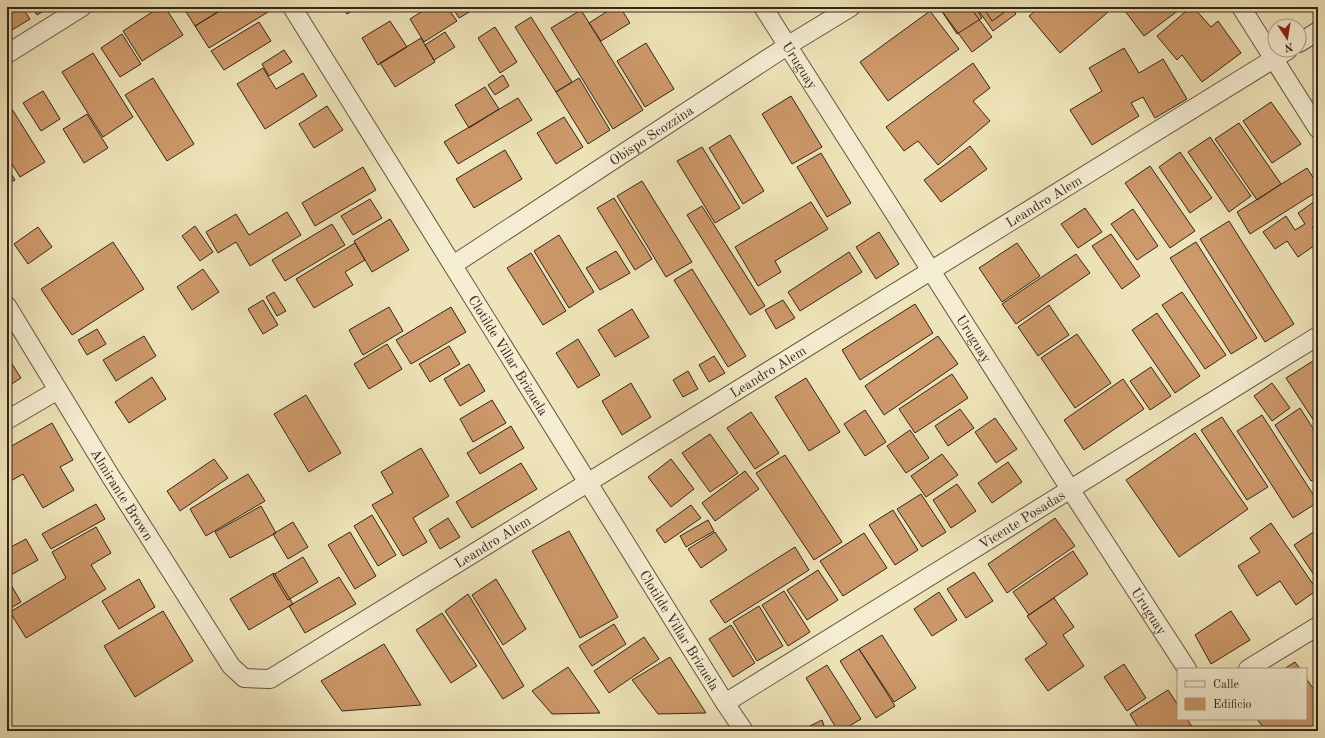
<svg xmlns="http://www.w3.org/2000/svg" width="1325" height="738" font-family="'Old Standard TT',serif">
  <rect width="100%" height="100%" fill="#efe4b9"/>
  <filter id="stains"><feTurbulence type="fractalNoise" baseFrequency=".005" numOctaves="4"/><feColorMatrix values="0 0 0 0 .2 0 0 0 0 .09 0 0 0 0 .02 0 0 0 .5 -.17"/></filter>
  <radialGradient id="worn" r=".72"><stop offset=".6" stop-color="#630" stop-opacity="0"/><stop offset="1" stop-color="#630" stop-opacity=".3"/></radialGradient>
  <!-- building -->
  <path fill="#cd986a" stroke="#342618" d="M 7,7 L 22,7 L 30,19 L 7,33 Z
    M 32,7 L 50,7 L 37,15 Z
    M 160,7 L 165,7 L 183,35 L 142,61 L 123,31 Z
    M 183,7 L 226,7 L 195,26 Z
    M 226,7 L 265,7 L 268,12 L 209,48 L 195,26 Z
    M 343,7 L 358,7 L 347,14 Z
    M 429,7 L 447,7 L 457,21 L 424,42 L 410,19 Z
    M 452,7 L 478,7 L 459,18 Z
    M 614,7 L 620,7 L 630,23 L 601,41 L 589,23 Z
    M 939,7 L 975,7 L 982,18 L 957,34 Z
    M 939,7 L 970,7 L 992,37 L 972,52 Z
    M 976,7 L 1011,7 L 1016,14 L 993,31 Z
    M 983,7 L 1008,7 L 1009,9 L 992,21 Z
    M 1040,7 L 1114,7 L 1060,53 L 1029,16 Z
    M 1122,7 L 1183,7 L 1144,36 Z
    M 1191,7 L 1193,7 L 1211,27 L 1218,21 L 1241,53 L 1202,82 L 1182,55 L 1177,60 L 1157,36 Z
    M 581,10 L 643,110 L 613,129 L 551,28 Z
    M 930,11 L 959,49 L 888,101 L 860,62 Z
    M 531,17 L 572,82 L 556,92 L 515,27 Z
    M 390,21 L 407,47 L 378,65 L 362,38 Z
    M 259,22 L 271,41 L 224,70 L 211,51 Z
    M 495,27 L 517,62 L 500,73 L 478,38 Z
    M 445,32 L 455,47 L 434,60 L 425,45 Z
    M 122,34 L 141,64 L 120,77 L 101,48 Z
    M 421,38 L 435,62 L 395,87 L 380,63 Z
    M 646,43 L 674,89 L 645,107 L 617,61 Z
    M 1124,48 L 1139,73 L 1163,59 L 1187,99 L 1155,118 L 1143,97 L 1131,103 L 1139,116 L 1092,145 L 1070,110 L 1102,91 L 1089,68 Z
    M 284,50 L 292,62 L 269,76 L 262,64 Z
    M 93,53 L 133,117 L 103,137 L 62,72 Z
    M 973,63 L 990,88 L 973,101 L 990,121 L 938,165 L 918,141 L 904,151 L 886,127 Z
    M 263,68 L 276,89 L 303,73 L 317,96 L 265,129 L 237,84 Z
    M 503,75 L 509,86 L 495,95 L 488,85 Z
    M 153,78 L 194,144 L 167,161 L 125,95 Z
    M 579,78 L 610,130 L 588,144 L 556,92 Z
    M 485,87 L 499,109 L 469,128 L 455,105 Z
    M 43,91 L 60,119 L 41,131 L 23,103 Z
    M 791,96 L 822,147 L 792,164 L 762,114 Z
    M 518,98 L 532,120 L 458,164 L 444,142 Z
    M 1271,102 L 1301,144 L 1272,163 L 1243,121 Z
    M 10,106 L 45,162 L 20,177 L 7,156 L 7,107 Z
    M 327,106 L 343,130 L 314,148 L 299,124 Z
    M 87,114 L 108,148 L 84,163 L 63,129 Z
    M 564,117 L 583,147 L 556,164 L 537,133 Z
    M 1239,123 L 1281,184 L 1257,200 L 1215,139 Z
    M 730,135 L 764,191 L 743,204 L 709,148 Z
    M 1210,137 L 1251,196 L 1229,212 L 1188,152 Z
    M 970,146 L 987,169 L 941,202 L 924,180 Z
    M 702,147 L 740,208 L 715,223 L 677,161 Z
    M 505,150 L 522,179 L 474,208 L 456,179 Z
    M 1180,152 L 1212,198 L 1190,213 L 1159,167 Z
    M 821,153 L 851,203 L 827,217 L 797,167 Z
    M 1150,166 L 1195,231 L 1170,248 L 1125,183 Z
    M 7,167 L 15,180 L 7,184 Z
    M 363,167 L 376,190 L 315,226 L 302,203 Z
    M 1307,168 L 1318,185 L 1318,191 L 1250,234 L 1237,212 Z
    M 642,181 L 692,262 L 666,277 L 617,196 Z
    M 614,198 L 652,259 L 635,270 L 597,208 Z
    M 370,199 L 382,218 L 353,235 L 341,216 Z
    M 1318,199 L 1318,223 L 1312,227 L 1318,236 L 1318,243 L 1298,257 L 1287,241 L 1275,249 L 1263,232 L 1286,216 L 1295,230 L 1305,224 L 1298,213 Z
    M 811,202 L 828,229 L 775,261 L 781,272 L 758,286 L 735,247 Z
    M 702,206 L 765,306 L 750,315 L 687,215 Z
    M 1085,208 L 1102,232 L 1078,248 L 1061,224 Z
    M 1133,209 L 1158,246 L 1137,260 L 1111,224 Z
    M 287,212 L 301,235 L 250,266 L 236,242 L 218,253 L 206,232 L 236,214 L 249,235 Z
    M 390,219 L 409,250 L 372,272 L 354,241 Z
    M 1229,221 L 1294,324 L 1265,342 L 1200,239 Z
    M 332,224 L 345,245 L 285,281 L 272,260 Z
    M 195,226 L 213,252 L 200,261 L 182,236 Z
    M 38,227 L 52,247 L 28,264 L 14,244 Z
    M 879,232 L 899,264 L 876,279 L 856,247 Z
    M 1111,234 L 1140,276 L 1122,289 L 1092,246 Z
    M 559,235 L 594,292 L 569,308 L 534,251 Z
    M 113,242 L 144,289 L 72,335 L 41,289 Z
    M 1196,242 L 1257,338 L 1231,354 L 1170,258 Z
    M 355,243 L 365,260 L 345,272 L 353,285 L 314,308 L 296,279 Z
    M 1017,243 L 1040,276 L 1002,302 L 979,268 Z
    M 616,251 L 630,273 L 600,290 L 586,268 Z
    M 849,252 L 862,272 L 800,311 L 788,292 Z
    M 531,253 L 566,311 L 543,325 L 507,268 Z
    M 1076,254 L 1090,273 L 1016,324 L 1002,304 Z
    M 203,269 L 219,292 L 192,310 L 177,287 Z
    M 692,269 L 746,356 L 728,367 L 674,280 Z
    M 274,292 L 286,311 L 277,316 L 266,297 Z
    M 1182,292 L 1226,355 L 1205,369 L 1162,305 Z
    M 263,300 L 278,325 L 263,334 L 248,309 Z
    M 783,300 L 795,318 L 776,329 L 765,310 Z
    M 915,304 L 933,333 L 860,380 L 842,350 Z
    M 1049,305 L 1069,335 L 1038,356 L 1018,327 Z
    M 389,307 L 403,331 L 363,355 L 349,330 Z
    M 451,307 L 466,332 L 411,364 L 396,340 Z
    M 632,309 L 649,337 L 615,357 L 598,330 Z
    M 1157,313 L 1200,376 L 1175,393 L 1132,330 Z
    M 97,329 L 106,344 L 87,355 L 78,340 Z
    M 1077,334 L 1111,383 L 1075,408 L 1041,358 Z
    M 144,336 L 156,356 L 116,381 L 103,360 Z
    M 938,336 L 958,364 L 884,415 L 865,386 Z
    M 578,339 L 600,375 L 578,388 L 556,353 Z
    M 387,344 L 402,369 L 369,389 L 354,364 Z
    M 449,346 L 460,364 L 430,382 L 419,364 Z
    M 7,356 L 21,378 L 7,387 Z
    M 714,356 L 725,373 L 709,382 L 699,365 Z
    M 1313,361 L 1318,369 L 1318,427 L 1286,378 Z
    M 469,364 L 485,391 L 460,406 L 444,379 Z
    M 1151,367 L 1171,396 L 1150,410 L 1130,381 Z
    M 688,371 L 698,389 L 683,397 L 673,380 Z
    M 952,374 L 968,398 L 915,433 L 899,409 Z
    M 152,377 L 166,399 L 129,423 L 115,402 Z
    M 806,378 L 840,432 L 809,451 L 775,397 Z
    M 1123,379 L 1144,409 L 1084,450 L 1064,420 Z
    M 631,383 L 651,417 L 622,435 L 602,401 Z
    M 1272,383 L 1290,408 L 1272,421 L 1254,396 Z
    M 306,395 L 341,453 L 309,472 L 274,414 Z
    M 492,400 L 506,423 L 473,442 L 460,419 Z
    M 1300,408 L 1318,436 L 1318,477 L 1311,481 L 1275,425 Z
    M 960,409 L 974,428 L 948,446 L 935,426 Z
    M 865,410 L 886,442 L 865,456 L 844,424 Z
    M 751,412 L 779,453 L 755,469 L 727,428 Z
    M 1262,415 L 1318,502 L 1293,518 L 1237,431 Z
    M 1222,417 L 1268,487 L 1247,500 L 1201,430 Z
    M 995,418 L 1017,449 L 996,463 L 975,432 Z
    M 52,423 L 73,460 L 60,467 L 74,490 L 43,508 L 23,474 L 7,483 L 7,452 L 10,450 L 8,448 Z
    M 511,426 L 524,448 L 480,474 L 467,453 Z
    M 910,430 L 929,458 L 906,473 L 887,446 Z
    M 1195,433 L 1248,509 L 1179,557 L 1126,480 Z
    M 710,434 L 738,473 L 710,492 L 682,453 Z
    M 421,448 L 449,496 L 413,518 L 427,542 L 403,556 L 372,505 L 393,493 L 381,472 Z
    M 942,454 L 958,475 L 926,497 L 911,476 Z
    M 785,455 L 842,542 L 814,560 L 756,473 Z
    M 214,459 L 228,478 L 180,511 L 167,491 Z
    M 671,459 L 694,489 L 671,507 L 648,477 Z
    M 1008,462 L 1022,482 L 992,503 L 978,483 Z
    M 521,463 L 537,489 L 472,528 L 456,502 Z
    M 745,471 L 759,489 L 715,521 L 702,503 Z
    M 248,474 L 265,501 L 206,536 L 190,509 Z
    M 957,484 L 976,511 L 951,528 L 933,500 Z
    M 921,494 L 946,532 L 922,547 L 897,509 Z
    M 96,504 L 105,519 L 51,549 L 42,534 Z
    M 691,505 L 701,518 L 665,543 L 656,530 Z
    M 261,506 L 276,533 L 230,558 L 215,532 Z
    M 893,510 L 918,550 L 895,565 L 869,525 Z
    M 372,515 L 396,555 L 378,566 L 354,526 Z
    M 448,518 L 460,537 L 440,549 L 429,530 Z
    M 1055,518 L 1075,546 L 1007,593 L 988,564 Z
    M 708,520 L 714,531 L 686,547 L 680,536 Z
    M 293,522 L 308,547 L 288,559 L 273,534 Z
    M 1271,523 L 1317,590 L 1296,605 L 1280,581 L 1257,596 L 1238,566 L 1260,552 L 1250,538 Z
    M 96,527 L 111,553 L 91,565 L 106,589 L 26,638 L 10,612 L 66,578 L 52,552 Z
    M 1318,529 L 1318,581 L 1294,545 Z
    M 569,531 L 618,617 L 580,638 L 532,551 Z
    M 350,532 L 376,576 L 355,589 L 328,545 Z
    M 715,532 L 727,550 L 701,568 L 688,549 Z
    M 864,533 L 887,568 L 843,596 L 820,561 Z
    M 26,539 L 38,560 L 9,576 L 7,573 L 7,549 Z
    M 795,547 L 809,570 L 725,623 L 710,601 Z
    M 1073,551 L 1088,574 L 1029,615 L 1013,592 Z
    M 303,557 L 318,582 L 288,600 L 273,575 Z
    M 818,570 L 838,600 L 807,620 L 787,590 Z
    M 974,572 L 993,601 L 966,618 L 947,589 Z
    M 274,573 L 293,604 L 249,630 L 230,599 Z
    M 339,577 L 356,604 L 305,633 L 289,606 Z
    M 7,578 L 21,602 L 7,610 Z
    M 139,579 L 155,607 L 119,629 L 102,601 Z
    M 496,579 L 526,629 L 503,645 L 472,595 Z
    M 784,591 L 810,632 L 788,646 L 762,605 Z
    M 939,592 L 957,620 L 932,636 L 914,609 Z
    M 468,594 L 524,686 L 503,699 L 445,611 Z
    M 1054,598 L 1074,627 L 1063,635 L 1084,666 L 1048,691 L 1025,659 L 1047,644 L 1027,616 Z
    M 759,606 L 783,646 L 757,661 L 733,622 Z
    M 163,611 L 193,661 L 135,697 L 104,646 Z
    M 1231,611 L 1250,640 L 1211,664 L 1195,635 Z
    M 442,613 L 477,666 L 451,683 L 416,630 Z
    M 614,624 L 626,644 L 592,666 L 579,646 Z
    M 731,625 L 755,663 L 733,677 L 709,639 Z
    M 882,635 L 916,688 L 894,702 L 859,649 Z
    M 644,637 L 659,659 L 609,693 L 594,671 Z
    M 384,644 L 421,705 L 342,711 L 321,681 Z
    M 859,649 L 895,706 L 876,718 L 840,661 Z
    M 670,657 L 706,713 L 658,714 L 632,680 Z
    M 1295,662 L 1300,669 L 1284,669 Z
    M 1124,664 L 1146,698 L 1127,711 L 1104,677 Z
    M 827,665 L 861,719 L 841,731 L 838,731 L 806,678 Z
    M 568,667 L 600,713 L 552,714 L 532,691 Z
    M 1306,678 L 1318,696 L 1318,731 L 1266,731 L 1257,719 L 1306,719 Z
    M 1168,690 L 1178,705 L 1178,719 L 1187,719 L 1195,731 L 1140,731 L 1130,714 Z
    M 822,720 L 826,731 L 809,731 L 808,727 Z"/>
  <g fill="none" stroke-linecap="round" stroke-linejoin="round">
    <defs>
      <g id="minor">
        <path id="s1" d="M 292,7 L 725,703 L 744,731"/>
        <path id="s2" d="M 763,7 L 1070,489 L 1187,669"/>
        <path d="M 1241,7 L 1318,129"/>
        <path d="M 1299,43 L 1318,31"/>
        <path d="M 7,54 L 82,7"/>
        <path id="s3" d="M 453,265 L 787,46 L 851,7"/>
        <path id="s4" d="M 7,306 L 111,477 L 231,666 L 244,678 L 270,679 L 1288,50"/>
        <path d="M 7,420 L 58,390"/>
        <path d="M 1248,669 L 1318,626"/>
        <path id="s5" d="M 725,703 L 1318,336"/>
      </g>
    </defs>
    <!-- minor casing -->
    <use href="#minor" stroke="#635640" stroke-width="20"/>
    <!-- minor -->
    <use href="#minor" stroke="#f5edd2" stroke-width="18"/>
  </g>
  <g text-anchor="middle" stroke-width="3" stroke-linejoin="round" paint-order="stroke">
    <!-- street labels -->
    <g font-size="14" fill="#342618" stroke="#f5edd2">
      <text dy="5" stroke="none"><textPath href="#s2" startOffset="69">Uruguay</textPath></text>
      <text dy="5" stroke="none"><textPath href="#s3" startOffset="237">Obispo Scozzina</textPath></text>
      <text dy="5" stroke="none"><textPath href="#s4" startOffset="1377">Leandro Alem</textPath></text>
      <text dy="5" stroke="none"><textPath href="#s2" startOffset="393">Uruguay</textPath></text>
      <text dy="5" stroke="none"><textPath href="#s1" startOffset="410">Clotilde Villar Brizuela</textPath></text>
      <text dy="5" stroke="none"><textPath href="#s4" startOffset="1053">Leandro Alem</textPath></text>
      <text dy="5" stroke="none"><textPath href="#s4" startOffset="221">Almirante Brown</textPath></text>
      <text dy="5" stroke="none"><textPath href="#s5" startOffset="349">Vicente Posadas</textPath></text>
      <text dy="5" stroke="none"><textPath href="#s4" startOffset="729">Leandro Alem</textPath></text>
      <text dy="5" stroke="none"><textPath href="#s2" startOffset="717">Uruguay</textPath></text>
      <text dy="5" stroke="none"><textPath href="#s1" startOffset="734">Clotilde Villar Brizuela</textPath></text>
    </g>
  </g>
  <!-- margin -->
  <rect width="1325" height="738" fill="none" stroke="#efe4b9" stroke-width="24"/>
  <rect x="8" y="8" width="1309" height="722" fill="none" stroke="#342618" stroke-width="2"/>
  <rect x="12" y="12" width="1301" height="714" fill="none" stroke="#342618"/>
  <!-- legend -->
  <rect x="1177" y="668" width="130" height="52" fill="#f5edd2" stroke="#a89d88"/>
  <rect x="1185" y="681" width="20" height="6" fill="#f5edd2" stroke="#a89d88"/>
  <text x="1213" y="688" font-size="12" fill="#342618">Calle</text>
  <rect x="1185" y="698" width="20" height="12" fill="#cd986a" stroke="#a89d88"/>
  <text x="1213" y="708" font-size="12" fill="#342618">Edificio</text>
  <!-- north arrow -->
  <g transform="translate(1287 38) rotate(168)"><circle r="19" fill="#f5edd2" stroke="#a89d88"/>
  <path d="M0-3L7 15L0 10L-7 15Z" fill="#8f2418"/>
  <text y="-6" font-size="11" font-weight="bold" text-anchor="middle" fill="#342618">N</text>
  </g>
  <rect width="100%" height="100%" filter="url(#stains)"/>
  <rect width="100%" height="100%" fill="url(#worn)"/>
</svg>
